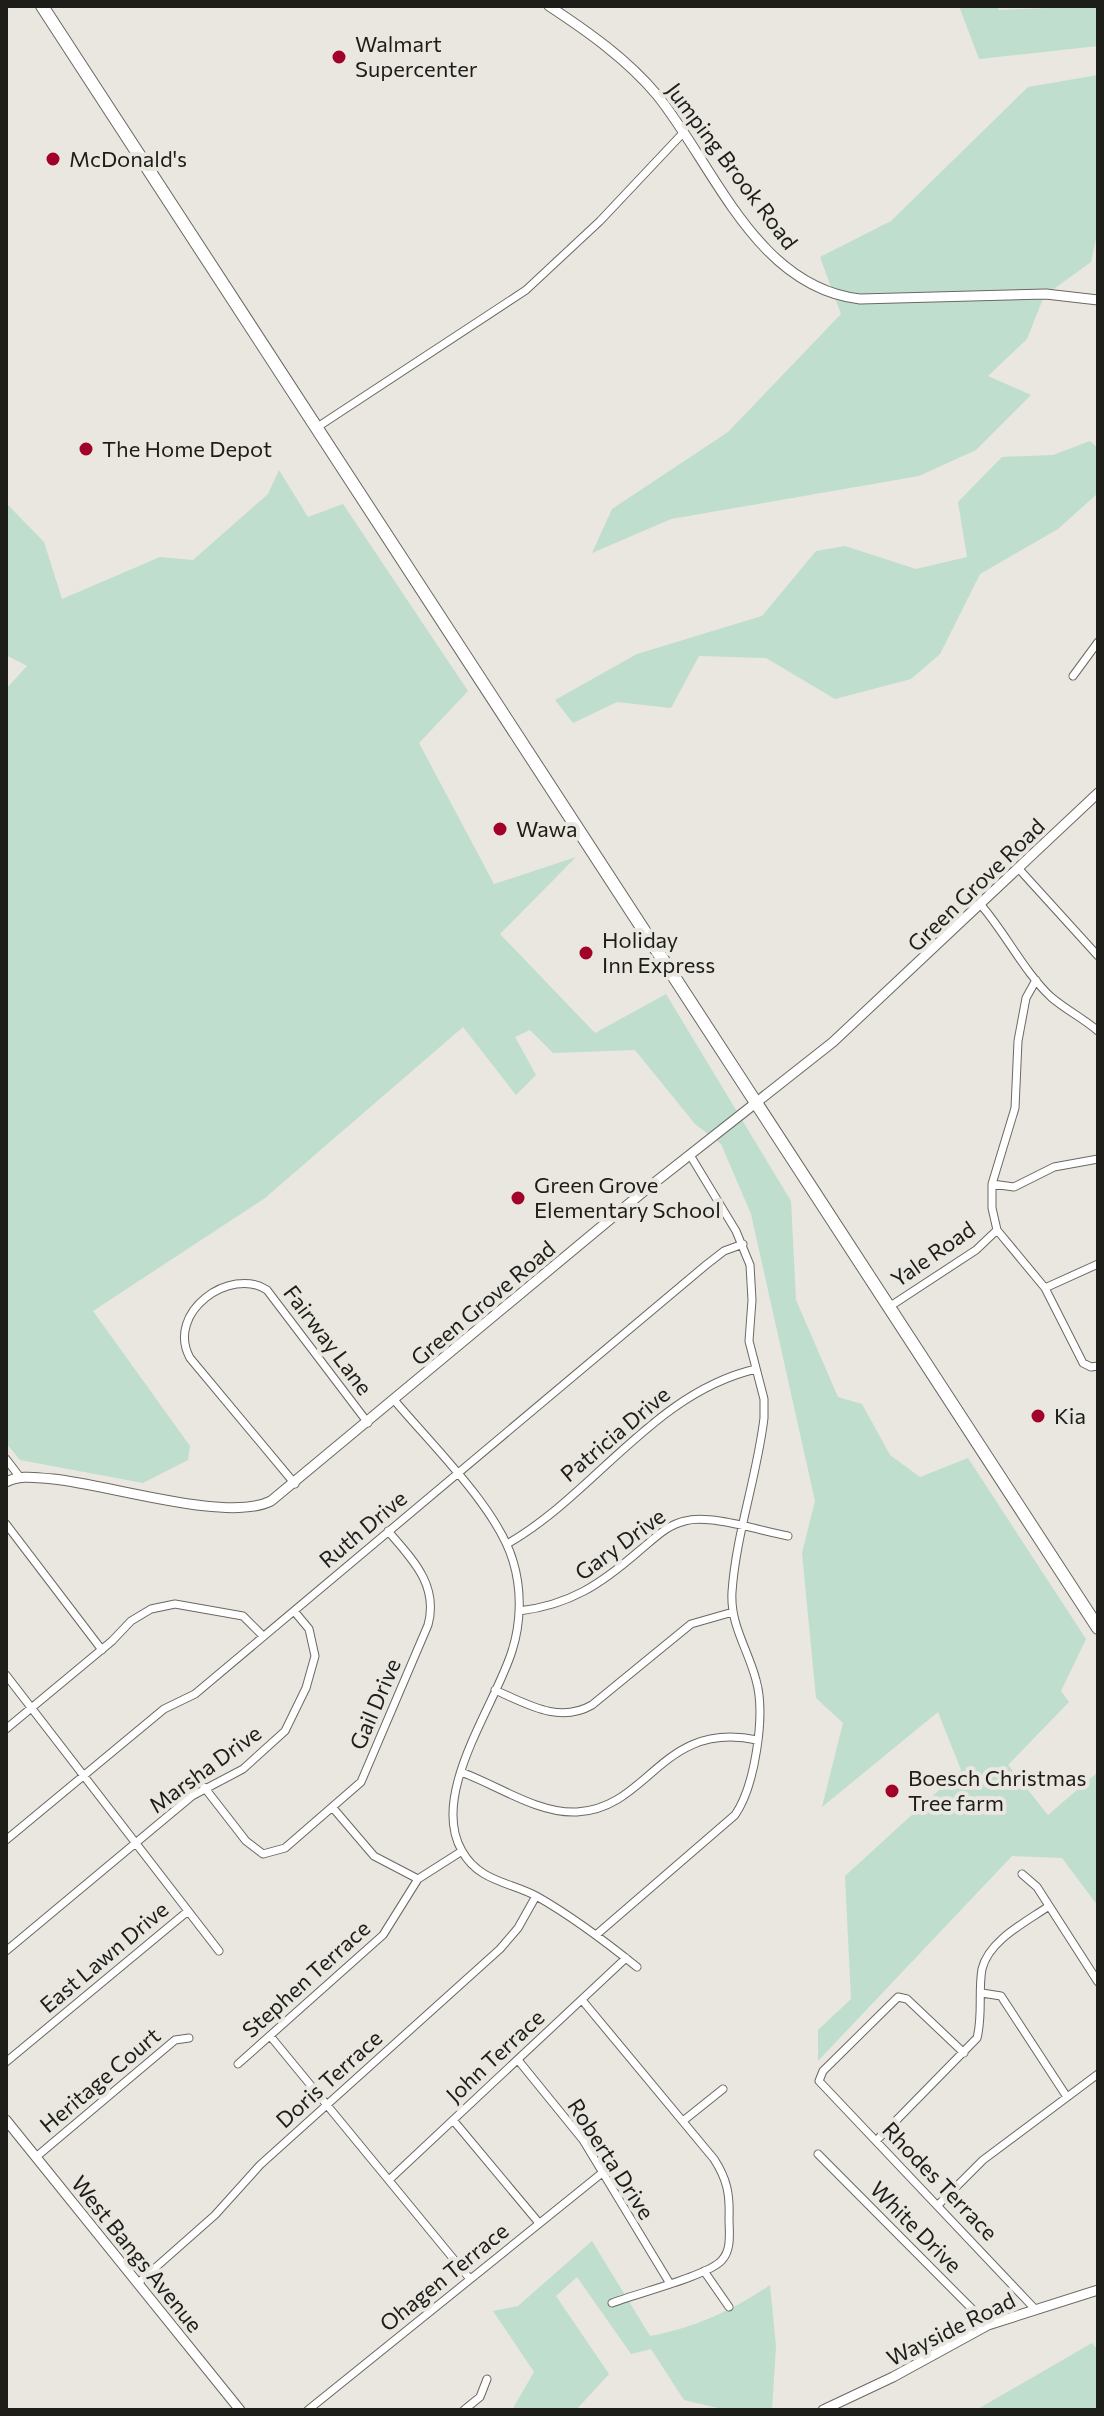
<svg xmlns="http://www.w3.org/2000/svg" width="1104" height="2416" font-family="Commissioner,sans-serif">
  <rect width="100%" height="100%" fill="#e9e7df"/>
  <!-- green -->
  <path fill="#bfdecd" d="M 959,6 L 997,6 L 999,10 L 1098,6 L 1098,46 L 979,59 Z
    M 1098,75 L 1098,229 L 1091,262 L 1044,296 L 1027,339 L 988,376 L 1031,395 L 976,450 L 919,476 L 671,519 L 592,553 L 612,509 L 728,432 L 841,314 L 820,257 L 891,221 L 1028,87 Z
    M 1090,441 L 1098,448 L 1098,493 L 1058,529 L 980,574 L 940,654 L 911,679 L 835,699 L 766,658 L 699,656 L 671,708 L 617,702 L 573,723 L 555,700 L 637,654 L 762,616 L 816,551 L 845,546 L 916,569 L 967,557 L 958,502 L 1002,457 L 1053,455 Z
    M 279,470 L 308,517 L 343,504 L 468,691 L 419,743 L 494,884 L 576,857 L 500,934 L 595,1033 L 666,994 L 791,1201 L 796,1300 L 838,1397 L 862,1404 L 890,1455 L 920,1477 L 968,1458 L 1086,1639 L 1061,1691 L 1069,1702 L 1008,1765 L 1048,1815 L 1098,1772 L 1098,1906 L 1062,1858 L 1012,1856 L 818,2061 L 818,2030 L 851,1999 L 845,1876 L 961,1770 L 938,1712 L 822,1807 L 843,1723 L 816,1698 L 802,1553 L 815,1501 L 751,1214 L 721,1144 L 695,1124 L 635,1050 L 553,1053 L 530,1030 L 515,1037 L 536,1075 L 516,1095 L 463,1027 L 265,1198 L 93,1311 L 190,1446 L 188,1460 L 143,1483 L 20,1460 L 6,1443 L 6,689 L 27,666 L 6,655 L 6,503 L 44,542 L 62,599 L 160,557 L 193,560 L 268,494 Z
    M 592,2241 L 650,2336 C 696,2327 731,2311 770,2285 L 776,2346 L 772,2410 L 726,2410 L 684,2400 L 651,2349 L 631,2354 L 577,2277 L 556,2296 L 609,2374 L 576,2410 L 512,2410 L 534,2372 L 493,2311 L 518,2306 Z
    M 1092,2343 L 1098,2350 L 1098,2410 L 976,2410 Z"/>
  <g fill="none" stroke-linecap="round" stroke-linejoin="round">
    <defs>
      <path id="street" d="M 316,428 L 526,290 L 600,221 L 683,133
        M 1073,676 L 1098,642
        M 1019,869 L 1098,956
        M 981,905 C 1006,934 1025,973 1051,997 C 1066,1010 1083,1018 1098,1031
        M 1036,980 L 1026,998 L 1018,1041 L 1015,1108 L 992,1184 L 992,1208 L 997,1230 L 1045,1288 L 1083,1363 L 1091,1367 L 1098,1366
        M 992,1184 L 1014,1187 L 1054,1167 L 1098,1159
        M 1045,1288 L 1098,1264
        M 889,1307 L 976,1250 L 997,1230
        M 395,1401 C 431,1444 498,1509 513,1561 C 522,1590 521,1623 512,1651 C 495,1706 429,1795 462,1851 C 479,1882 511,1882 538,1897 C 573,1917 606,1942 637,1967
        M 6,1459 L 19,1476
        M 295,1484 L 190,1358 C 165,1312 231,1266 267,1290 L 368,1423
        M 6,1524 L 102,1650
        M 507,1544 C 595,1494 653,1393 756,1369
        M 519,1611 C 570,1605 601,1584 639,1551 C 653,1540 666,1525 685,1521 C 710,1514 761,1531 788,1536
        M 6,1675 L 219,1951
        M 495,1690 C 527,1704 559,1724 592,1705 L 691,1624 L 733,1612
        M 6,1729 L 112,1641 L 131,1621 L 151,1609 L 175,1604 L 243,1616 L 263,1636
        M 461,1772 C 497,1785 538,1814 577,1812 C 650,1808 661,1720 757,1740
        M 204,1787 L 246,1841 L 263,1854 L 285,1848 L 361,1782 L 428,1625 C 439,1585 412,1559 388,1531
        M 333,1808 L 374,1856 L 418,1879
        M 6,1840 L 164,1709 L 195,1694 L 706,1265 L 724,1251 L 743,1244
        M 1022,1874 L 1037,1887 L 1098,1982
        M 596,1935 L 735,1815 C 755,1786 766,1714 756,1680 C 748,1649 730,1625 732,1592 C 736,1534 757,1477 764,1418 L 764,1399 L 749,1341 L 752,1300 L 750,1265 L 736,1231 L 690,1155
        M 6,1951 L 192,1796 L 243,1769 L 285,1731 L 306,1688 L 315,1656 L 309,1629 L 294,1611
        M 982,1993 L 1001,1996 L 1067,2097
        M 582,2000 L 714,2159 C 727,2179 730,2194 729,2218 C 729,2232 732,2249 722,2260 C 710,2275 635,2294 612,2303
        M 271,2037 L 470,2279
        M 964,2053 L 907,1999 L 898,1997 L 823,2071 L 819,2081 L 1034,2308
        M 518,2060 L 583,2140 L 669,2282
        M 6,2062 L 188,1911
        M 238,2064 L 383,1935 L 418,1879 L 462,1851
        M 453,2120 L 539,2223
        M 683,2121 L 723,2089
        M 876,2141 L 977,2038 C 983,2015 978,1992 982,1969 C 989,1940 1026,1922 1049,1906
        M 818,2154 L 988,2325
        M 36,2157 L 175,2040 L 189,2038
        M 389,2180 L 626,1958
        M 938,2205 L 983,2160 L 1098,2074
        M 704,2271 L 729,2307
        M 138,2283 L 215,2215 L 260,2165 L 500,1949 L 518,1928 L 536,1896
        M 308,2410 L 602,2173
        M 464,2410 L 480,2397 L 487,2379"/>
      <path id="secondary" d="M 549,6 C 587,31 627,59 657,95 C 715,167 756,287 860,299 L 1046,294 L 1098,300
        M 6,1482 C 22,1474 36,1478 53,1479 C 107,1484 227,1523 271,1501 L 649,1187 L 833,1042 L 1098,793
        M 6,2120 L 240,2410
        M 823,2410 L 893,2377 L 988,2325 L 1098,2290"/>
      <path id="highway" d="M 42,6 L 1098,1628"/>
    </defs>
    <!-- street casing -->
    <use href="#street" stroke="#6a6861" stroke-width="9"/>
    <!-- secondary casing -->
    <use href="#secondary" stroke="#6a6861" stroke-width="11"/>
    <!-- highway casing -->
    <use href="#highway" stroke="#6a6861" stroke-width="14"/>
    <!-- street -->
    <use href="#street" stroke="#fff" stroke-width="7"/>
    <!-- secondary -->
    <use href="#secondary" stroke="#fff" stroke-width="9"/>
    <!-- highway -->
    <use href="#highway" stroke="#fff" stroke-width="12"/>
  </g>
  <!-- markers -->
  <g fill="#a2012a" stroke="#e9e7df" stroke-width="3">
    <circle cx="339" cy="57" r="8"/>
    <circle cx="53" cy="159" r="8"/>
    <circle cx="86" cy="449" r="8"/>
    <circle cx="500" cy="829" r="8"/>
    <circle cx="586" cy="953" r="8"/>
    <circle cx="518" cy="1198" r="8"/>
    <circle cx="1038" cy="1416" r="8"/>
    <circle cx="892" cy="1791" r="8"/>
  </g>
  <g text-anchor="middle" stroke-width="8" stroke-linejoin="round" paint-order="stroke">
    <!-- poi labels -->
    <g font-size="22" fill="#1d1d1a" stroke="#e9e7df" text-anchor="start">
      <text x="355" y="52">Walmart<tspan x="355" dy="25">Supercenter</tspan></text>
      <text x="69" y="167">McDonald's</text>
      <text x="102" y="457">The Home Depot</text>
      <text x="516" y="837">Wawa</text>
      <text x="602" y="948">Holiday<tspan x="602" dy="25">Inn Express</tspan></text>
      <text x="534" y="1193">Green Grove<tspan x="534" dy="25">Elementary School</tspan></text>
      <text x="1054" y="1424">Kia</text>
      <text x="908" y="1786">Boesch Christmas<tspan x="908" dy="25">Tree farm</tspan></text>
    </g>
    <!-- street labels -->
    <g font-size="22" fill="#1d1d1a" stroke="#e9e7df">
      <text transform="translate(732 166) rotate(53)" y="8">Jumping Brook Road</text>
      <text transform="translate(976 885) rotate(-44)" y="8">Green Grove Road</text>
      <text transform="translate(933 1254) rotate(-35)" y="8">Yale Road</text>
      <text transform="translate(483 1303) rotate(-40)" y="8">Green Grove Road</text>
      <text transform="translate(328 1340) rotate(53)" y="8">Fairway Lane</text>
      <text transform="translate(615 1434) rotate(-40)" y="8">Patricia Drive</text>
      <text transform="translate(363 1529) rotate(-40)" y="8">Ruth Drive</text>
      <text transform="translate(620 1544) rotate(-36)" y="8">Gary Drive</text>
      <text transform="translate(375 1704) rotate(-67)" y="8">Gail Drive</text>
      <text transform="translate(205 1769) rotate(-36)" y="8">Marsha Drive</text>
      <text transform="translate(104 1957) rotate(-40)" y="8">East Lawn Drive</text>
      <text transform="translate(306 1979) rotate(-42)" y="8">Stephen Terrace</text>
      <text transform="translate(495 2056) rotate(-43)" y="8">John Terrace</text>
      <text transform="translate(329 2079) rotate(-42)" y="8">Doris Terrace</text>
      <text transform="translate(100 2080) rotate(-40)" y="8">Heritage Court</text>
      <text transform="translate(611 2159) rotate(57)" y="8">Roberta Drive</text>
      <text transform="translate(940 2181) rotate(46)" y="8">Rhodes Terrace</text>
      <text transform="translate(916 2227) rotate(45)" y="8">White Drive</text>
      <text transform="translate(137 2254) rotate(51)" y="8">West Bangs Avenue</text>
      <text transform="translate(444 2277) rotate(-39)" y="8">Ohagen Terrace</text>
      <text transform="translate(951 2329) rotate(-26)" y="8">Wayside Road</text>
    </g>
  </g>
  <!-- border -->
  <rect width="1104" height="2416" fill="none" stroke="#1d1d1a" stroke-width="16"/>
</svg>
